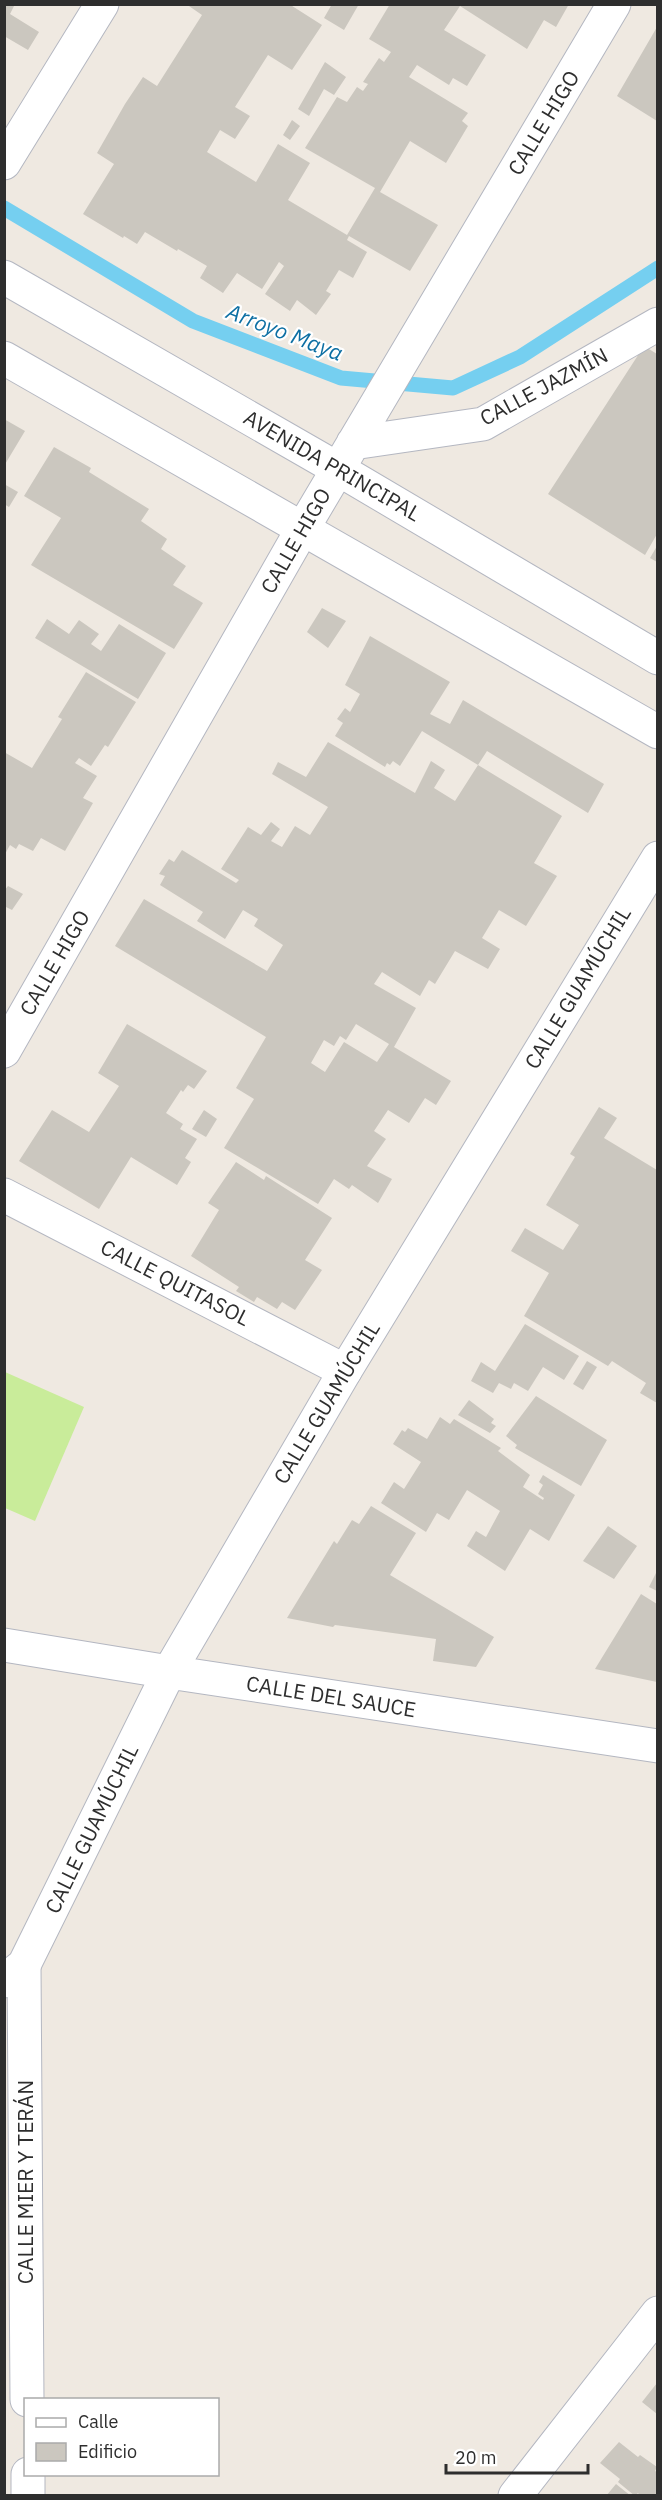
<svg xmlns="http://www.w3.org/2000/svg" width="662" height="2500" font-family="'IBM Plex Sans',sans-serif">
  <rect width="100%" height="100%" fill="#efe9e1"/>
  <!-- pitch -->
  <path fill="#c9ec9a" d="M 5,1372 L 84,1407 L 35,1521 L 5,1508 Z"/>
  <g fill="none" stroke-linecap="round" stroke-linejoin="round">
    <!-- stream -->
    <path stroke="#75cff0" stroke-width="15" d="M 4,208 L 193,321 L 341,378 L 453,388 L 520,357 L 658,268"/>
  </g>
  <!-- building -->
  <path fill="#cbc7bf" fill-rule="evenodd" d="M 4,4 L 15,4 L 10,14 L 39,32 L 28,50 L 4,36 Z
    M 186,4 L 289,4 L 322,25 L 292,70 L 268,55 L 235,107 L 250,116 L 235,139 L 220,130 L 207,152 L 256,182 L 278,144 L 310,163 L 288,200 L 347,235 L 375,188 L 305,148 L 337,97 L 347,102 L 357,87 L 363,91 L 368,84 L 363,82 L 379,58 L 384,62 L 391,52 L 369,39 L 390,4 L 569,4 L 556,27 L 544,20 L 527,49 L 460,6 L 444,30 L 486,55 L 467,86 L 453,78 L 449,85 L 417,65 L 409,77 L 468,113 L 462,121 L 468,126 L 446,163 L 410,141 L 380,192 L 438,225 L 410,271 L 349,236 L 347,240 L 367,252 L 353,278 L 339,270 L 326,291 L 331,294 L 316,315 L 297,300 L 290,311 L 265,294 L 284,266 L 279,262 L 262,289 L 237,273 L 223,293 L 200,278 L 207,266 L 178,249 L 177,251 L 145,232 L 137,244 L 124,236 L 123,238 L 83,214 L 114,164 L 97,153 L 125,104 L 143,77 L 157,86 L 202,15 Z
    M 332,4 L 359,4 L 344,30 L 324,18 Z
    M 657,27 L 657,121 L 617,96 Z
    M 325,62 L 346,77 L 334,95 L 324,89 L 309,116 L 298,109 Z
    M 292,120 L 300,126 L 290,140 L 283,135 Z
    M 644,346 L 657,354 L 657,534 L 645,555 L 548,494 Z
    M 4,419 L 25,431 L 4,466 Z
    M 54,447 L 91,468 L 89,472 L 149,509 L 141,521 L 167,539 L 161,549 L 186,566 L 173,585 L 203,603 L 174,649 L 31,565 L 61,518 L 24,496 Z
    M 4,484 L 18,492 L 9,507 L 4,504 Z
    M 657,546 L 657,562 L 650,558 Z
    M 322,608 L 346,621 L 328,648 L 307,632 Z
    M 47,619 L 69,634 L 79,620 L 99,634 L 91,644 L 101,651 L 119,624 L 166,653 L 138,699 L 35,638 Z
    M 370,636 L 450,682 L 430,714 L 450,724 L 463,700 L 604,784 L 588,813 L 487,751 L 478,765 L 422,731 L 400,766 L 393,761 L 390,765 L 387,763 L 385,767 L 335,736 L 343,723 L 337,719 L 345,708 L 350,712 L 360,694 L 345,685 Z
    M 86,672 L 136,702 L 108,747 L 105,745 L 91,766 L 79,758 L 75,763 L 97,776 L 83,798 L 93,803 L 65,851 L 41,838 L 33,851 L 19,844 L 16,849 L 10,845 L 4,856 L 4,752 L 32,768 L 62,719 L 58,717 Z
    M 328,742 L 415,793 L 431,761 L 445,770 L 434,788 L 455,801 L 478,765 L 562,816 L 534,863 L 557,876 L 526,926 L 499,910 L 482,938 L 500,949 L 488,969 L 455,951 L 435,984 L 429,980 L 420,996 L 382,972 L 374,984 L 416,1008 L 394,1047 L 451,1081 L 436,1105 L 425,1098 L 409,1123 L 388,1110 L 374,1131 L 386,1139 L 367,1166 L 392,1179 L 378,1203 L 352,1185 L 349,1189 L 334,1179 L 318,1204 L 224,1148 L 254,1099 L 236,1088 L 266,1037 L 115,946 L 144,899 L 267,971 L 283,945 L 254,926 L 258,919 L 243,910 L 225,939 L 197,921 L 203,912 L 160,885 L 165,876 L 159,874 L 169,859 L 174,862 L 182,850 L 236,883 L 239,880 L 221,869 L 248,827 L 261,835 L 271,822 L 280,829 L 271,841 L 282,847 L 295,826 L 310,835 L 328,807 L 272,774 L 278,762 L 306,777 ZM 356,1024 L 389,1044 L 377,1062 L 344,1042 L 325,1072 L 311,1063 L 324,1040 L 334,1046 L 340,1036 L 346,1040 Z
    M 8,886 L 23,894 L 12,910 L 4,906 L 4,891 Z
    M 127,1024 L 207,1071 L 194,1089 L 188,1085 L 183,1092 L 181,1090 L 166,1113 L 183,1124 L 180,1129 L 197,1139 L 185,1158 L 191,1162 L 177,1185 L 131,1157 L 99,1209 L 19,1161 L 52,1110 L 89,1132 L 119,1086 L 98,1073 Z
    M 599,1107 L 617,1118 L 604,1138 L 657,1170 L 657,1403 L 640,1393 L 646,1383 L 612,1361 L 608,1366 L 524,1316 L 549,1273 L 511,1251 L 525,1228 L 563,1250 L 579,1225 L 546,1205 L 575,1157 L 570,1154 Z
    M 204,1110 L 217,1119 L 206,1137 L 192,1129 Z
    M 236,1162 L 264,1180 L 266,1176 L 332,1218 L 305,1260 L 322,1270 L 295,1310 L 282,1302 L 277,1309 L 257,1297 L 254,1302 L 236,1291 L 239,1287 L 191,1256 L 219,1210 L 208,1203 Z
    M 525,1324 L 579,1356 L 564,1380 L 543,1367 L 528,1391 L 514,1383 L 511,1389 L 499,1383 L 493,1393 L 471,1381 L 481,1362 L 495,1371 Z
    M 587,1361 L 597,1367 L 583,1390 L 573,1384 Z
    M 536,1396 L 607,1440 L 581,1486 L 515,1448 L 517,1445 L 506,1436 Z
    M 469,1400 L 494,1419 L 491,1423 L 496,1426 L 490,1433 L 458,1415 Z
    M 440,1417 L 450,1424 L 454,1419 L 501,1448 L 498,1451 L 530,1475 L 523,1487 L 543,1500 L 544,1498 L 538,1494 L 543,1485 L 539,1482 L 543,1475 L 575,1495 L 549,1541 L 530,1529 L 505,1571 L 467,1546 L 476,1531 L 486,1537 L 500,1511 L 467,1490 L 449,1520 L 437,1513 L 426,1532 L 381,1503 L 394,1482 L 404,1489 L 421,1462 L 393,1444 L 402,1430 L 405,1432 L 408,1428 L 427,1439 Z
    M 371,1506 L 416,1533 L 390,1575 L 494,1637 L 476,1667 L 433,1661 L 436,1639 L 335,1625 L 333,1627 L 287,1618 L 334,1541 L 337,1544 L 352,1520 L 359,1524 Z
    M 608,1526 L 637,1546 L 614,1579 L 583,1561 Z
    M 657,1571 L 657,1591 L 649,1587 Z
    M 641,1594 L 657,1604 L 657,1682 L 595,1669 Z
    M 657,2383 L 657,2414 L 642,2402 Z
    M 619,2442 L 638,2457 L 640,2455 L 657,2467 L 655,2471 L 657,2472 L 657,2496 L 640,2496 L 638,2493 L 635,2496 L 618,2482 L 620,2479 L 600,2463 Z
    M 616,2484 L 631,2496 L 606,2496 Z"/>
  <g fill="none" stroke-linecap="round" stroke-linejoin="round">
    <defs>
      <path id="minor" d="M 4,163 L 102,4
        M 353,443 L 483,424 L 658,324
        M 4,1051 L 303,528 L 614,4
        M 4,1195 L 345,1371
        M 24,1965 L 27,2400
        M 28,2474 L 28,2496
        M 515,2496 L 658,2313"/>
      <path id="tertiary" d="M 4,277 L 338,469 L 658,658
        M 4,358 L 658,732
        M 4,1645 L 169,1672 L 658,1746
        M 4,1981 L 24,1965 L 169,1672 L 345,1371 L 658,858"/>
    </defs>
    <!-- minor casing -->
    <use href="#minor" stroke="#b4b7c1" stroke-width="35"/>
    <!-- tertiary casing -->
    <use href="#tertiary" stroke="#b4b7c1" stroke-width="35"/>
    <!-- minor -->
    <use href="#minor" stroke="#fff" stroke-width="33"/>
    <!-- tertiary -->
    <use href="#tertiary" stroke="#fff" stroke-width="33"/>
  </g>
  <g text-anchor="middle" stroke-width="4.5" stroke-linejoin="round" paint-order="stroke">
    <!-- street labels -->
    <g font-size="21" fill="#2e2e2e" stroke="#fff">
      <text transform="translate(544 123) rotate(-59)" y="7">CALLE HIGO</text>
      <text transform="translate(544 387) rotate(-28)" y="7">CALLE JAZMÍN</text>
      <text transform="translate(332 466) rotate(30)" y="7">AVENIDA PRINCIPAL</text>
      <text transform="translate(296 541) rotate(-60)" y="7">CALLE HIGO</text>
      <text transform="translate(55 963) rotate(-60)" y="7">CALLE HIGO</text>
      <text transform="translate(578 988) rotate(-59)" y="7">CALLE GUAMÚCHIL</text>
      <text transform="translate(175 1283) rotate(27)" y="7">CALLE QUITASOL</text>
      <text transform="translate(327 1403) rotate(-59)" y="7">CALLE GUAMÚCHIL</text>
      <text transform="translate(331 1697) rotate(9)" y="7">CALLE DEL SAUCE</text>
      <text transform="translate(92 1829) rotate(-64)" y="7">CALLE GUAMÚCHIL</text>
      <text transform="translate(26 2182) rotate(-90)" y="7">CALLE MIER Y TERÁN</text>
    </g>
    <!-- water labels -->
    <g font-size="22" font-style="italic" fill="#0d6fa3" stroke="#fff">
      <text transform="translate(285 332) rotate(21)" y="8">Arroyo Maya</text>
    </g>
  </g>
  <!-- border -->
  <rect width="662" height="2500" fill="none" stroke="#2e2e2e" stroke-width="12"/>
  <!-- legend -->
  <rect x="24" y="2398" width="195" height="78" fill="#ffffff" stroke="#ababab" stroke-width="1.5"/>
  <rect x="36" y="2418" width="30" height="9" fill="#ffffff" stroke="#ababab" stroke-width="1.5"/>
  <text x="78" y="2428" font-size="18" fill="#2e2e2e">Calle</text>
  <rect x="36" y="2443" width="30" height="18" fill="#cbc7bf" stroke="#ababab" stroke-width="1.5"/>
  <text x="78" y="2458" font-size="18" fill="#2e2e2e">Edificio</text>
  <!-- scale -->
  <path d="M446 2464v9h142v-9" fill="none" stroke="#2e2e2e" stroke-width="3"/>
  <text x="455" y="2464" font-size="18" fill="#2e2e2e" stroke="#ffffff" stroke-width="4.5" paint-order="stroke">20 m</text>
</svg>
